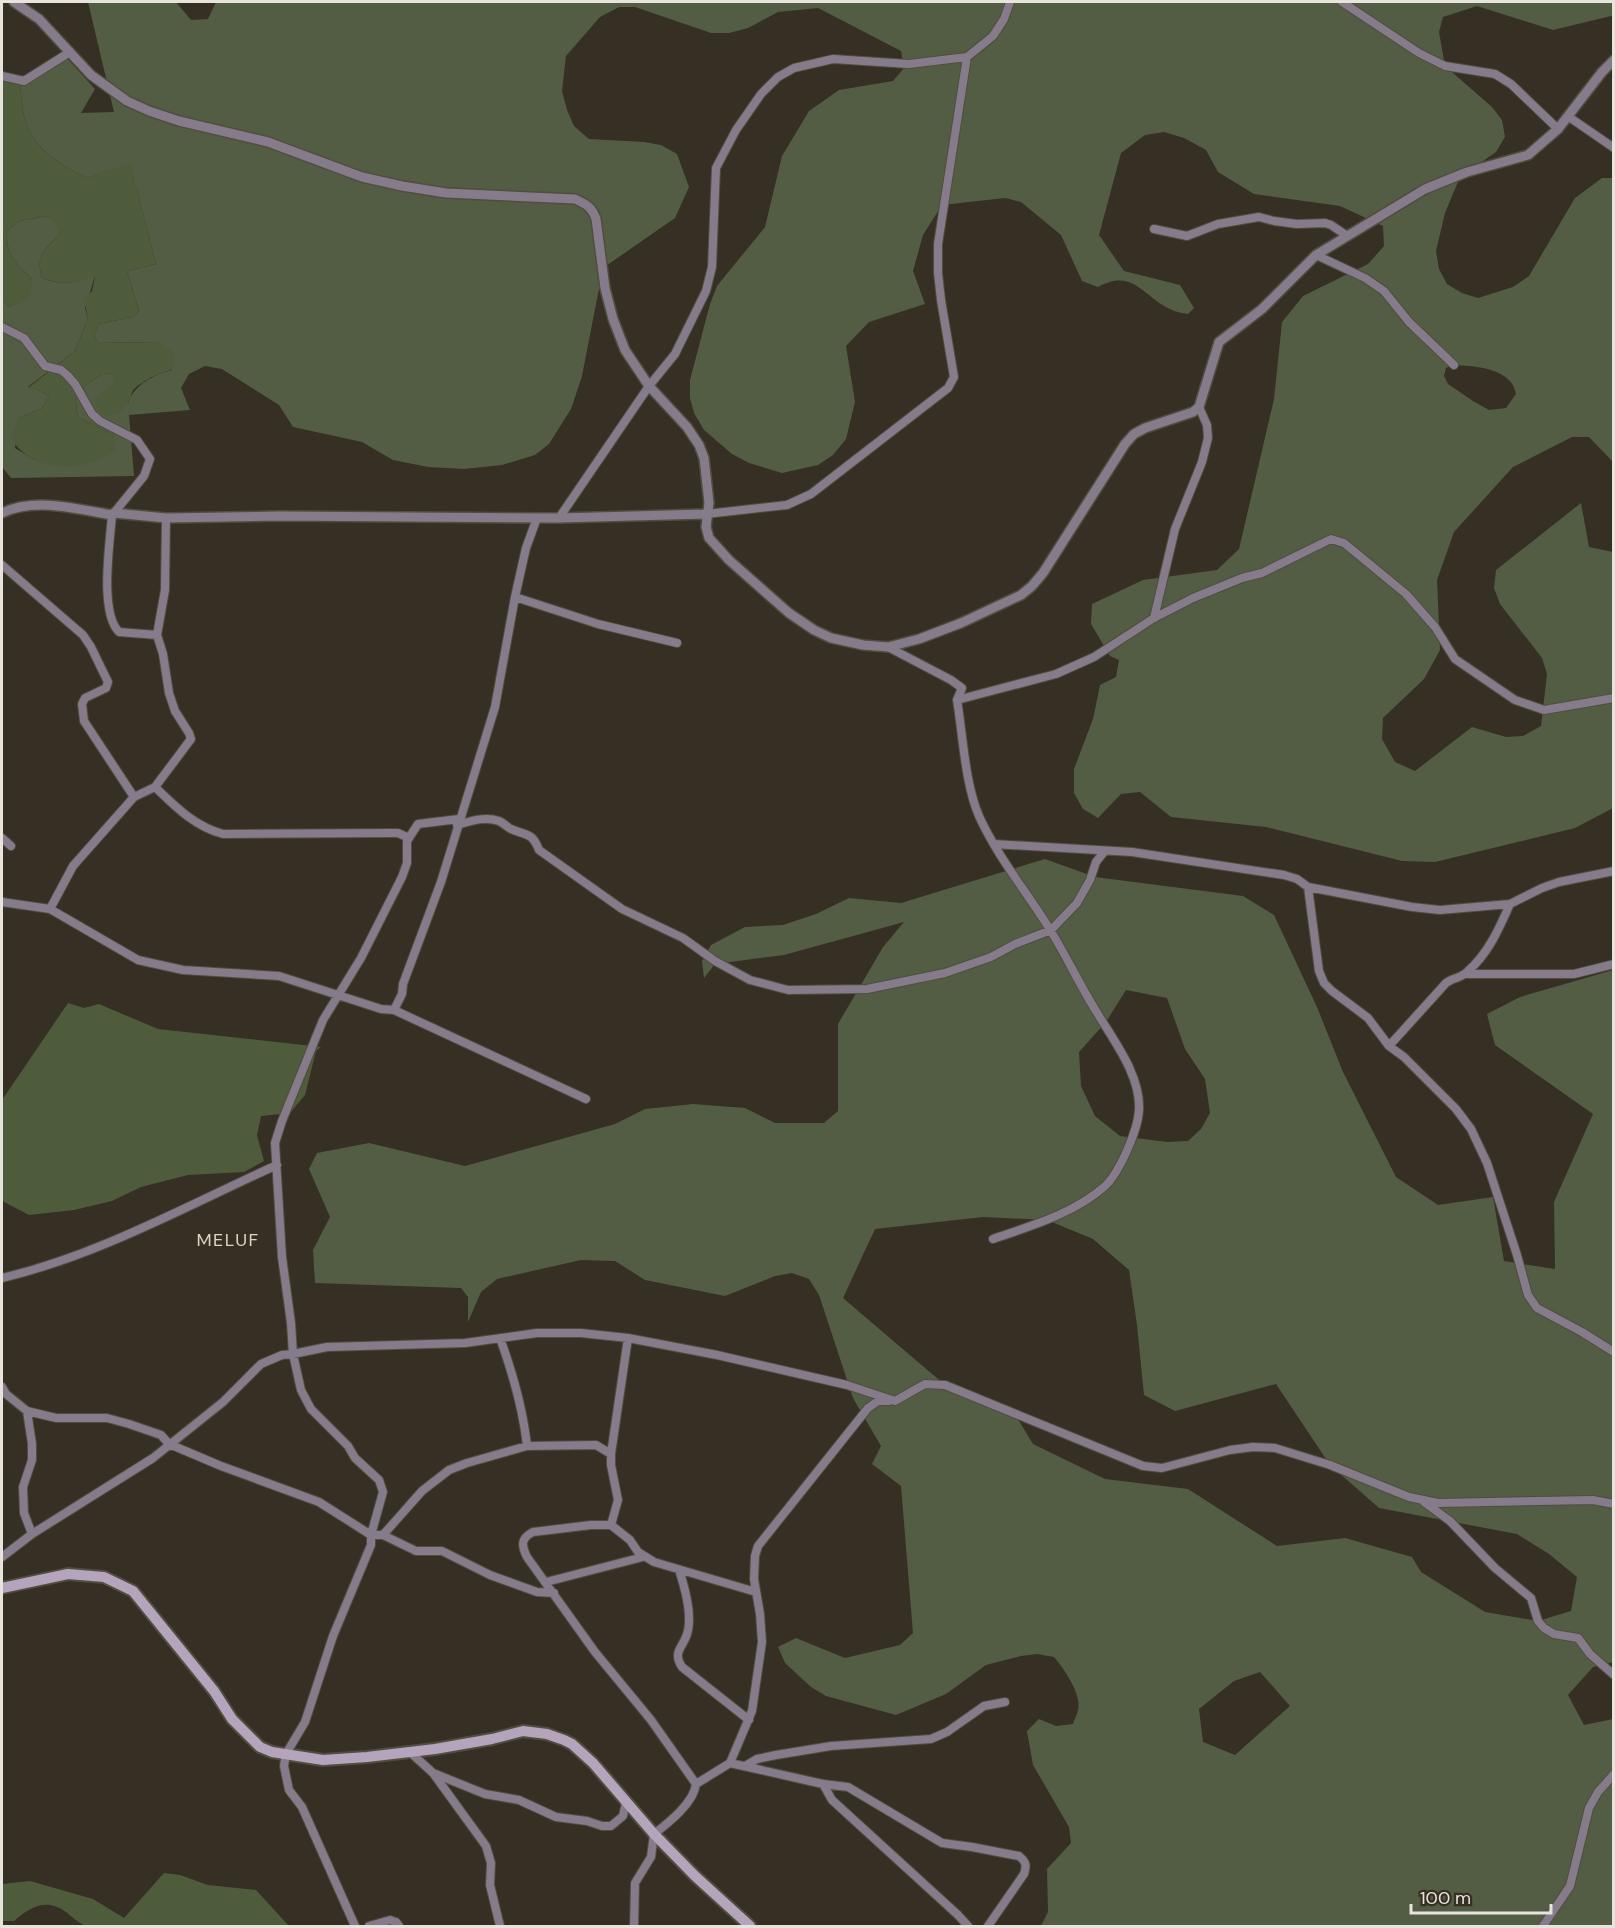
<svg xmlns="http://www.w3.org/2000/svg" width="1615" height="1928" font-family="'DM Sans',sans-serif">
  <rect width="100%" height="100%" fill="#353023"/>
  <!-- green -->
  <path fill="#525d44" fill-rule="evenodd" d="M 88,2 L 176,2 L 191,20 L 208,19 L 216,2 L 1613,2 L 1613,15 L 1611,16 L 1553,30 L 1477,6 L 1443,17 L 1439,32 L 1445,66 L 1492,107 L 1502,120 L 1505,137 L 1496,152 L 1460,177 L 1445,213 L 1436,251 L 1439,269 L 1447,284 L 1462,293 L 1478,298 L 1513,287 L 1529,276 L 1575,198 L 1602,178 L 1613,178 L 1613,462 L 1589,437 L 1572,437 L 1513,467 L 1454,532 L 1437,580 L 1440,650 L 1424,679 L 1383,718 L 1382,739 L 1395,762 L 1415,771 L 1472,727 L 1506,737 L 1523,736 L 1541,726 L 1547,674 L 1542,658 L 1500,604 L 1494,588 L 1496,570 L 1581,503 L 1589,547 L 1613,552 L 1613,808 L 1575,828 L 1435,862 L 1402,861 L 1266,827 L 1171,817 L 1140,792 L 1121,794 L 1098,818 L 1083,809 L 1074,793 L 1074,769 L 1093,719 L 1100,685 L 1116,677 L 1119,660 L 1110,656 L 1091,624 L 1092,604 L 1143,580 L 1217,570 L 1239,549 L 1274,399 L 1282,322 L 1303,296 L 1368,264 L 1384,246 L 1383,226 L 1340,206 L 1254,194 L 1218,172 L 1206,150 L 1184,138 L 1164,132 L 1145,135 L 1121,153 L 1099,235 L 1124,271 L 1180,285 L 1194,308 L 1188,314 C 1182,313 1175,312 1170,309 C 1142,296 1133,268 1098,287 L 1082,281 L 1061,235 L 1021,202 L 1005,198 L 942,205 L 923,235 L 913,271 L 925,304 L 869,322 L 846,346 L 855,402 L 846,439 L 833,455 L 818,465 L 782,473 L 749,463 L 732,454 L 704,430 L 694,413 L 690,398 L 690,380 L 710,304 L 717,286 L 765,227 L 782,156 L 809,111 L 839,90 L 893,81 L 904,68 L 901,51 L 818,8 L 778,12 L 748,28 L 729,33 L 711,33 L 635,7 L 619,7 L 600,17 L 566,56 L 562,91 L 567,110 L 574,126 L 589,139 L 644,142 L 661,145 L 677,154 L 689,187 L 675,218 L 603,268 L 582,376 L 571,409 L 549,444 L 535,455 L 502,465 L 464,469 L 428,467 L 393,460 L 362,442 L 293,427 L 279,405 L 222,369 L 205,366 L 189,374 L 181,388 L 190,410 L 129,415 L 134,476 L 11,478 L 2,467 L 2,301 L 10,307 L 33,280 C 16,262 6,258 7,231 L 19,221 L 48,216 L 56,222 L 60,234 C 45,250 35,254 42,278 C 66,286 71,283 95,276 L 85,308 L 88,318 L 75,351 L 28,387 L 41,391 L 49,397 L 42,408 L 19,418 L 15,448 L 33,459 L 54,465 L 113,435 L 78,417 L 75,397 L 86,385 L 103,373 L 113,374 L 115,384 L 128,403 C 135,384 153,375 172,370 L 161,343 L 97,342 L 94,334 L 99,324 L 132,317 L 139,311 L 127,271 L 156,264 L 130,164 L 87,178 C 60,165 32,148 24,116 C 22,106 21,94 20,83 L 65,56 L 95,89 L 81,113 L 114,112 ZM 1454,365 C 1475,366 1512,368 1516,394 L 1506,408 L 1489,410 L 1473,401 L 1448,384 L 1444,376 L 1446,368 Z
    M 1045,859 L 1095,877 L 1243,896 L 1274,915 L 1317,1007 L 1343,1072 L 1396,1177 L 1438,1205 L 1493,1197 L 1504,1261 L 1555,1269 L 1554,1202 L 1593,1114 L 1495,1045 L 1487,1014 L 1520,997 L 1613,970 L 1613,1662 L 1593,1667 L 1568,1695 L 1584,1725 L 1613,1719 L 1613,1926 L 1041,1926 L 1048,1912 L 1047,1869 L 1071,1843 L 1069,1827 L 1033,1765 L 1027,1731 L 1039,1719 L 1056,1726 L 1073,1724 C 1074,1720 1077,1715 1078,1710 C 1082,1694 1064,1669 1054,1657 L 1037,1654 L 1021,1656 L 986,1665 L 946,1694 L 896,1715 L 826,1696 L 811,1687 L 785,1663 L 778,1647 L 796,1638 L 845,1658 L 900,1645 L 913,1633 L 901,1486 L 872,1464 L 881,1446 L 853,1398 L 819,1295 L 809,1279 L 792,1273 L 775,1276 L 725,1296 L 645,1280 L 615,1261 L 581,1260 L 497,1279 L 481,1292 L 468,1322 L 468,1297 L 461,1288 L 315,1283 L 313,1250 L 330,1217 L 309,1169 L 317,1153 L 369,1143 L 465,1166 L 615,1124 L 645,1109 L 693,1104 L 745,1108 L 775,1123 L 824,1123 L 838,1111 L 838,1024 L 883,947 L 904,922 L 784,955 L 715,964 L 704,978 L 702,961 L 711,945 L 745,927 L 783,925 L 816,914 L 849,898 L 901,903 ZM 1126,990 L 1167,998 L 1185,1049 L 1205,1079 L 1210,1113 L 1201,1129 L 1188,1141 L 1167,1142 L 1120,1136 L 1095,1116 L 1081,1086 L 1079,1052 L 1106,1022 ZM 983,1217 L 1047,1220 L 1093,1239 L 1129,1270 L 1137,1325 L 1144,1395 L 1175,1411 L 1276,1384 L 1330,1465 L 1379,1508 L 1517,1534 L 1549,1554 L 1577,1577 L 1571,1611 L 1538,1621 L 1485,1612 L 1421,1572 L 1412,1557 L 1345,1538 L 1277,1546 L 1188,1489 L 1105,1479 L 1033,1444 L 1016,1416 L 945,1385 L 843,1298 L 875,1229 ZM 1260,1672 L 1290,1706 L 1235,1755 L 1203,1742 L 1199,1709 L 1234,1681 Z"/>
  <!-- forest -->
  <path fill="#4e5c3b" d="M 2,81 L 20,83 C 21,94 22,106 24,116 C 32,148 60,165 87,178 L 130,163 L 156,264 L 127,271 L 139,311 L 132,317 L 99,324 L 94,334 L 97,342 L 161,343 L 173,353 L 175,363 L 171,370 C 157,374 145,379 134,389 C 131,393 131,398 128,402 C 123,412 116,414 105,416 L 98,410 L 95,397 L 114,384 L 113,374 L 103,373 L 86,385 L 75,397 L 78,417 L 113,435 L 116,451 C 104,457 90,465 76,466 C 53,469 21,460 11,437 L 19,418 L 42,408 L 49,397 L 41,391 L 28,388 L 75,351 L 88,318 L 84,299 L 92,291 L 95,277 C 71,283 66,286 42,278 C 35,254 45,250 60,234 L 55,222 L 48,216 L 19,221 L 7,231 C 6,258 16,262 33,280 L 29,299 L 10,307 L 2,301 Z
    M 68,1003 L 84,1008 L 99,1004 L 158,1029 L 321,1047 L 316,1051 L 305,1095 L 290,1113 L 261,1116 L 257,1135 L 264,1161 L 244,1172 L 188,1175 L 141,1187 L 112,1201 L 74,1210 L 29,1215 L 4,1202 L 2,1199 L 2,1100 Z
    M 164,1873 L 180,1875 L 208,1885 L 256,1890 L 289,1926 L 85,1926 C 78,1922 72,1917 66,1912 C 46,1897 29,1908 14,1921 L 2,1921 L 2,1884 L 30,1881 L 93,1899 L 124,1918 Z"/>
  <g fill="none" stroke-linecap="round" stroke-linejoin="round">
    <defs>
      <path id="minor" d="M 1342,2 L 1419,53 L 1445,66 L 1495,74 L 1511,84 L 1558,129
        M 2,76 L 24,81 L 70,52
        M 1569,117 L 1614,148
        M 1154,229 L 1187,236 L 1218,224 L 1259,217 L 1274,221 L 1297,224 L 1325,223 L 1331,225 L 1346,235
        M 1316,255 L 1365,278 L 1384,291 L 1409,322 L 1454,365
        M 2,327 L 24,338 L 45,366 L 61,370 L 67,375 L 75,384 L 92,414 L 100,421 L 137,440 L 150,459 L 144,476 L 114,513
        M 706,514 L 787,505 L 811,494 L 948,388 L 954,377 L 941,300 L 938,273 L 938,244 L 967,57
        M 112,515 C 110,542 99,612 119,632 L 157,635
        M 559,518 L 649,386 L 675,354 L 706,291 L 712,267 L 716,168 L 736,130 L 761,94 L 778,77 L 794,68 L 833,59 L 909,64 L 967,57 L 993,36 L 1004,19 L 1010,2
        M 2,565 L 83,635 L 91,647 L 108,682 L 106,688 L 85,698 L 82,704 L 84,721 L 134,797
        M 515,597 L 598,624 L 677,643
        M 1154,618 L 1175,529 L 1202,462 L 1208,438 L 1207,425 L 1199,407
        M 888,647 L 951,680 L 962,688 L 957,700 C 963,736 965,784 979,816 C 997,856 1026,891 1049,928 C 1066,955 1079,984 1096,1011 C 1113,1040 1141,1075 1139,1110 C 1138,1130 1119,1174 1104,1187 C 1073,1214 1030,1226 993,1239
        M 957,700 L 1056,674 L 1094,657 L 1154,618 L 1193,598 L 1242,578 L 1262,573 L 1331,539 L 1344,543 L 1406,594 L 1435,627 L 1455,659 L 1515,700 L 1544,710 L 1614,698
        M 155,787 C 176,807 194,826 223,834 L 391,833 L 398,833 L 409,838
        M 457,825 C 471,821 485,816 499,821 C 504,823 507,827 511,829 C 527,836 532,832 539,850 L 622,909 L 683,938 L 715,961 L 750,980 L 788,990 L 867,989 L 945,973 L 991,957 L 1015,944 L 1051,930 L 1077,903 L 1090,880 L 1096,862 L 1104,852
        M 2,838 L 11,846
        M 994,844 L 1132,852 L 1284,875 L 1297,879 L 1308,887 L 1412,907 L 1440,910 L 1510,904 L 1542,888 L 1559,882 L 1614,871
        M 1308,887 L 1319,971 L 1324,983 L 1332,991 L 1368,1018 L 1389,1046 L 1404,1057 L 1456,1109 L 1471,1129 L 1487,1163 L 1517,1255 L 1528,1295 L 1537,1308 L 1582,1332 L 1614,1352
        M 2,902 L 50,909 L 138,960 L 183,970 L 279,976 L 381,1009 L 394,1010 L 586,1099
        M 50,909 L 73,866 L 134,797 L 155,787 L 191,739 L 189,733 L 175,711 L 169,693 L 163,654 L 157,635 L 165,590 L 166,518
        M 1465,974 L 1574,974 L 1614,964
        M 394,1010 L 402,994 L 403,984 L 441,882 L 495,707 L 515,597 L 526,548 L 537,518
        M 1389,1046 L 1446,983 C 1452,978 1461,978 1467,972 C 1488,954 1499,929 1510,904
        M 2,1278 C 99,1255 186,1206 277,1165
        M 500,1338 C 513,1374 523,1408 527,1446
        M 2,1387 L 6,1394 L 27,1411 L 56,1418 L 107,1418 L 129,1424 L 161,1435 L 169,1444 L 221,1466 L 319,1502 L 371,1535 L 383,1535 L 416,1551 L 442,1551 L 490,1575 L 537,1592 L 554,1593
        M 27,1411 L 32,1444 L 32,1460 L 23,1487 L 24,1513 L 32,1534
        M 1424,1502 L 1450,1521 L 1495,1568 L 1531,1598 L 1538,1621 L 1544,1628 L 1554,1634 L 1578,1638 L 1590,1654 L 1614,1675
        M 611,1525 L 618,1500 L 611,1465 L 611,1454 L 628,1338
        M 383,1535 L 422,1491 L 449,1470 L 467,1463 L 527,1446 L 596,1445 L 611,1454
        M 2,1557 L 32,1534 L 153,1458 L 223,1402 L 261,1364 L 282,1355 L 293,1354 L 327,1347 L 465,1343 L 537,1333 L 581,1333 L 628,1338 L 717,1355 L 847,1385 L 895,1401 L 925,1384 L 945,1385 L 1143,1466 L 1162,1468 L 1230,1450 L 1253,1447 L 1275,1448 L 1330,1465 L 1409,1497 L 1438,1503 L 1593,1500 L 1614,1504
        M 679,1570 C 685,1588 694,1618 686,1637 C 681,1649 673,1653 682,1667 L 749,1720
        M 546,1582 L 643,1557
        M 411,1753 L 433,1773 L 486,1846 L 491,1863 L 490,1885 L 500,1926
        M 730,1763 L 823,1784 L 848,1787 L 942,1843 L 972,1847 L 1019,1856 C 1026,1862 1027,1865 1024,1874 L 988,1926
        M 745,1766 L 757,1759 L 776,1755 L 831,1746 L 931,1739 L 947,1732 L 984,1706 L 1005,1702
        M 433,1773 L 485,1794 L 519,1800 L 556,1817 L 587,1821 L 602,1826 L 611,1826 L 623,1816 L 626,1802
        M 696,1784 L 730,1763 L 752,1711 L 762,1642 L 760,1614 L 754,1579 L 755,1556 L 758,1546 L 868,1408 L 878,1401 L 889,1401
        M 823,1784 L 832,1800 L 958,1915 L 968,1926
        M 355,1926 L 302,1807 L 289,1790 L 284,1766 L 286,1754 L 305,1722 L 333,1636 L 371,1545 L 371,1535 L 383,1492 L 379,1480 L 355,1458 L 348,1446 L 311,1409 L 301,1390 L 293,1354 L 291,1323 L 282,1257 L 275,1143 L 282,1121 L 323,1020 L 361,958 L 402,877 L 407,863 L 407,841 L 418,824 L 459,819
        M 369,1926 L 390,1920 L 396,1922 L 399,1926
        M 634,1926 L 635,1883 L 651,1857 L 654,1834 C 668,1823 694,1803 696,1784 L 651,1720 L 595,1652 L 527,1557 C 521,1545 521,1538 533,1532 L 591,1525 L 611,1525 L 630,1540 L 638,1552 L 654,1562 L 756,1592
        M 1543,1926 L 1570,1886 L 1589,1808 L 1598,1792 L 1614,1774"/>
      <path id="tertiary" d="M 14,2 L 39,19 L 91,75 L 127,101 L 149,111 L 179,121 L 268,142 L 362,177 L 402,186 L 446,193 L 575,199 C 586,204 592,207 596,219 L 605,288 L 613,319 L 625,350 L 649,386 L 687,427 L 699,445 L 704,458 L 709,503 L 706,527 L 709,538 L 729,560 L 789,613 L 814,630 L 831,638 L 863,645 L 888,647 L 919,639 L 961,623 L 1021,595 L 1032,586 L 1043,573 L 1125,444 L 1134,434 L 1145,428 L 1193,412 L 1199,407 L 1219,342 L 1262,309 L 1316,255 L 1425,189 L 1467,172 L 1528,155 L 1558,129 L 1602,72 L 1614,60
        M 2,513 C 35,497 77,509 112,515 L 114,513 L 166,518 L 279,516 L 559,518 L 706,514"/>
      <path id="secondary" d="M 2,1588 L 68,1574 L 104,1577 L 133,1591 L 214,1691 L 232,1719 L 260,1747 L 272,1752 L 323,1760 L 367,1757 L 435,1749 L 492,1739 L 523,1731 L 547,1734 L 564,1740 L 572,1744 L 593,1763 L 654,1834 L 695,1876 L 750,1926"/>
    </defs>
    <!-- minor casing -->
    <use href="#minor" stroke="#514d41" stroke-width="10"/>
    <!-- tertiary casing -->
    <use href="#tertiary" stroke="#514d41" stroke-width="12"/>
    <!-- secondary casing -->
    <use href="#secondary" stroke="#514d41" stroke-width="14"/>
    <!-- minor -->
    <use href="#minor" stroke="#857b8a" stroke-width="8"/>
    <!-- tertiary -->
    <use href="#tertiary" stroke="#857b8a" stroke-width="9"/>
    <!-- secondary -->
    <use href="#secondary" stroke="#b5a5bc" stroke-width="10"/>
  </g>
  <g text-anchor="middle" stroke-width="4.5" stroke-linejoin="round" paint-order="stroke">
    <!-- quarter labels -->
    <g font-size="18" letter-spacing="1.5" fill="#dcd5c5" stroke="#353023">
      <text x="228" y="1246">MELUF</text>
    </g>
  </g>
  <!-- border -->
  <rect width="1615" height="1928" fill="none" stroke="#e7e4dc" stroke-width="6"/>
  <!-- scale -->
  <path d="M1411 1904v9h140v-9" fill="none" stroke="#e7e4dc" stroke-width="3"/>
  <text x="1420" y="1904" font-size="18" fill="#e7e4dc" stroke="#353023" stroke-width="4.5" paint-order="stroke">100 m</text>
</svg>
